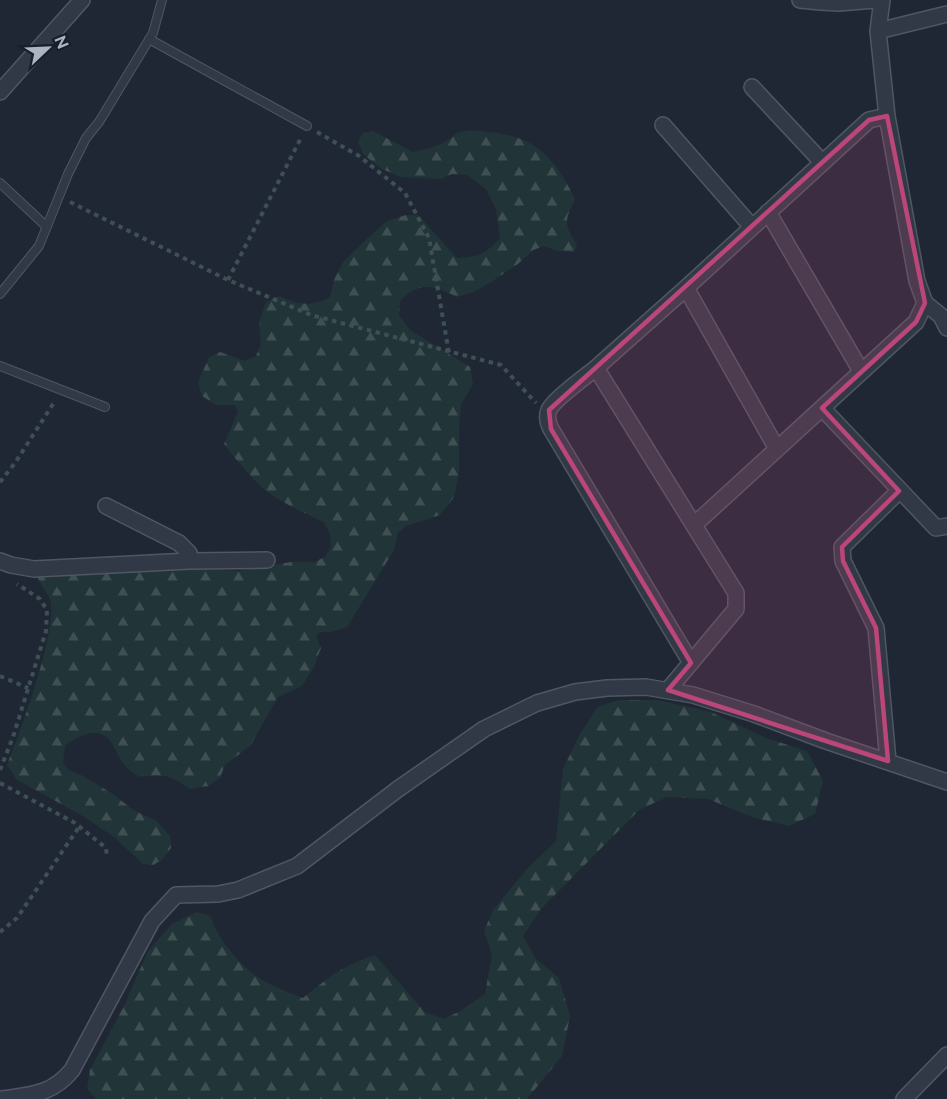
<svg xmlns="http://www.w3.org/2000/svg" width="947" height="1099" font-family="Raleway,sans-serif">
  <defs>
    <pattern id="forest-firs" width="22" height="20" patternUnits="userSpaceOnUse" patternTransform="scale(1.5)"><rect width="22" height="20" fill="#213437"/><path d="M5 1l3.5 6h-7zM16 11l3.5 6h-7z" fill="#3f4f52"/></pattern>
  </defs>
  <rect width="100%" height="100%" fill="#1f2735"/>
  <!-- forest -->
  <path fill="url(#forest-firs)" d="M 373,131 L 413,152 C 426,149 437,147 448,140 C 453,137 455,133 460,132 C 469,130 479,131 488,132 C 536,136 555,158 575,199 C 564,222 564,224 577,245 L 574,252 L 557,251 L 544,246 L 533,250 L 518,264 L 488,284 L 473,292 L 457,297 C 434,285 419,281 400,301 L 399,315 L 410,330 L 470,367 L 473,384 L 461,405 L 459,429 L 459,472 L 454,497 L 440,515 L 406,526 L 398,533 L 394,550 L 347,627 L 331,632 L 320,632 L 316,636 L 321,648 L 314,667 L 302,686 L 278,697 L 250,746 L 225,765 L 220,778 L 208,786 L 190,789 C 169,775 166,774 140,777 C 135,774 129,770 125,766 C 119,759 116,749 111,742 C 98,724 79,736 65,745 L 63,762 L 67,769 L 83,776 L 113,794 L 133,810 L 157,821 L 170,836 L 171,848 L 162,860 L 153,865 L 143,864 L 114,837 L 83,816 L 17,780 L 7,765 C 19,736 59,627 50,600 C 47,592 40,584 37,576 L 156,567 L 238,571 L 291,562 L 314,562 L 325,557 L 331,547 L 330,534 L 324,522 C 304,513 282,503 265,490 C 254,481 233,456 224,444 L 238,412 L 235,405 L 216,405 L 202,396 L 198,383 L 209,357 L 220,352 L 245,361 L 256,356 L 261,344 L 259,323 L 266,302 L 280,296 C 297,305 314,307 330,297 L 334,280 L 343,262 L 368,238 L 387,221 L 406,215 L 418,215 L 457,258 C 480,257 484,255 500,238 L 496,209 L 486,189 L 467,175 L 452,174 L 440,179 L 401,177 L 382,169 L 364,155 L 358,142 L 363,133 Z
    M 619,700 L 657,700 L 711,712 L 766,738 L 807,751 L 823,781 L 815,814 L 789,826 L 752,817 L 708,799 L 667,797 L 639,810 L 541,909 L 523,936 L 536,959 L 559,978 L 570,1016 L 562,1056 L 527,1099 L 97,1099 L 87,1089 L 90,1070 L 124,1006 L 148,951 L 172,924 L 196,912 L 211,916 C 215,936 239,964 256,976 C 269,985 287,992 303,998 C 328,978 343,965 375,955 L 425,1012 L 444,1019 L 460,1011 L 485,994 L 492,955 L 484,931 L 493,910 L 527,869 L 556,841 L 563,769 L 579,736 L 597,707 Z"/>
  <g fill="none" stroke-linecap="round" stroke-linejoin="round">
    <defs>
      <path id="service" d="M 149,39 L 307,126
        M 0,183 L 47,227
        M 0,294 L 39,246 L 68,174 L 86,138 L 99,122 L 153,33 L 162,0
        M 0,366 L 105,407"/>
      <path id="minor" d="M 800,0 L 821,2 L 821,0
        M 821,2 L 839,3 L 874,0
        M 878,31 L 947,14
        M 752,87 L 822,162
        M 0,92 L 82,0
        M 663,125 L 752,227
        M 768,212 L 861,371
        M 686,288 L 777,449
        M 925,303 L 941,316 L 947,328
        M 596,368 C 586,376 553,400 549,410 C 546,417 548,423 551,429 L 691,663
        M 822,408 L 936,528 L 947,526
        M 106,506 L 179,543 L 189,553 L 189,561
        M 694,525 L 916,322 L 925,303 L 917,281 L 887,116 L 878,31 L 882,0
        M 0,561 L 11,565 L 34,569 L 189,561 L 267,560
        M 668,690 L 736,609 L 736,593 L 596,368 L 686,288 L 869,120 L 887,116
        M 888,761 L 876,628 L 843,561 L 842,547 L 899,491
        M 2,1099 C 31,1095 53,1094 72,1070 L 152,921 L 176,895 L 218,894 L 238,890 L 297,866 L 398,789 L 484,729 L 537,703 L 575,692 L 607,688 L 646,687 L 693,695 L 754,714 L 826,741 L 947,782
        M 904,1099 L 947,1055"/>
    </defs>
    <!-- service casing -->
    <use href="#service" stroke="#4f5664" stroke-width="10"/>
    <!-- minor casing -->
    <use href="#minor" stroke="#4f5664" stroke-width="18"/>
    <!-- path -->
    <path stroke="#3e5054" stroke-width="4" stroke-dasharray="4.5 4.5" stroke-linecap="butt" d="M 317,132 L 359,156 L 405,193 L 429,238 L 449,353
      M 70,202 L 228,280 L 311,315 L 501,365 L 536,403
      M 228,280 L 302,136
      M 0,482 L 15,463 L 55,401
      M 0,676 L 28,688
      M 0,770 L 13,737 L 46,631 L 47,610 L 40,599 L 17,584
      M 0,783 L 75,823 L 106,848 L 107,857
      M 0,932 L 17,918 L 79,827"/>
    <!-- service -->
    <use href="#service" stroke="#323946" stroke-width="8"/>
    <!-- minor -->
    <use href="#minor" stroke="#323946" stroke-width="15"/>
  </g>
  <!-- marked area -->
  <path fill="#bb467a" fill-opacity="0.2" stroke="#bb467a" stroke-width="4.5" stroke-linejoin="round" d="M 887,116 L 925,303 L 916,322 L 822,408 L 899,491 L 842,547 L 843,561 L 876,628 L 888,761 L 668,690 L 691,663 L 551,429 L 549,410 L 869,120 Z"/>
  <!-- north arrow -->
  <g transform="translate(48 48) rotate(67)" stroke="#181e2a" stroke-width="4.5" paint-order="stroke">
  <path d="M0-4.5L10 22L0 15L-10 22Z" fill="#acb3c3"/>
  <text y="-9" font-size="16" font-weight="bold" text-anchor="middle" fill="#acb3c3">N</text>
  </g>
</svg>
